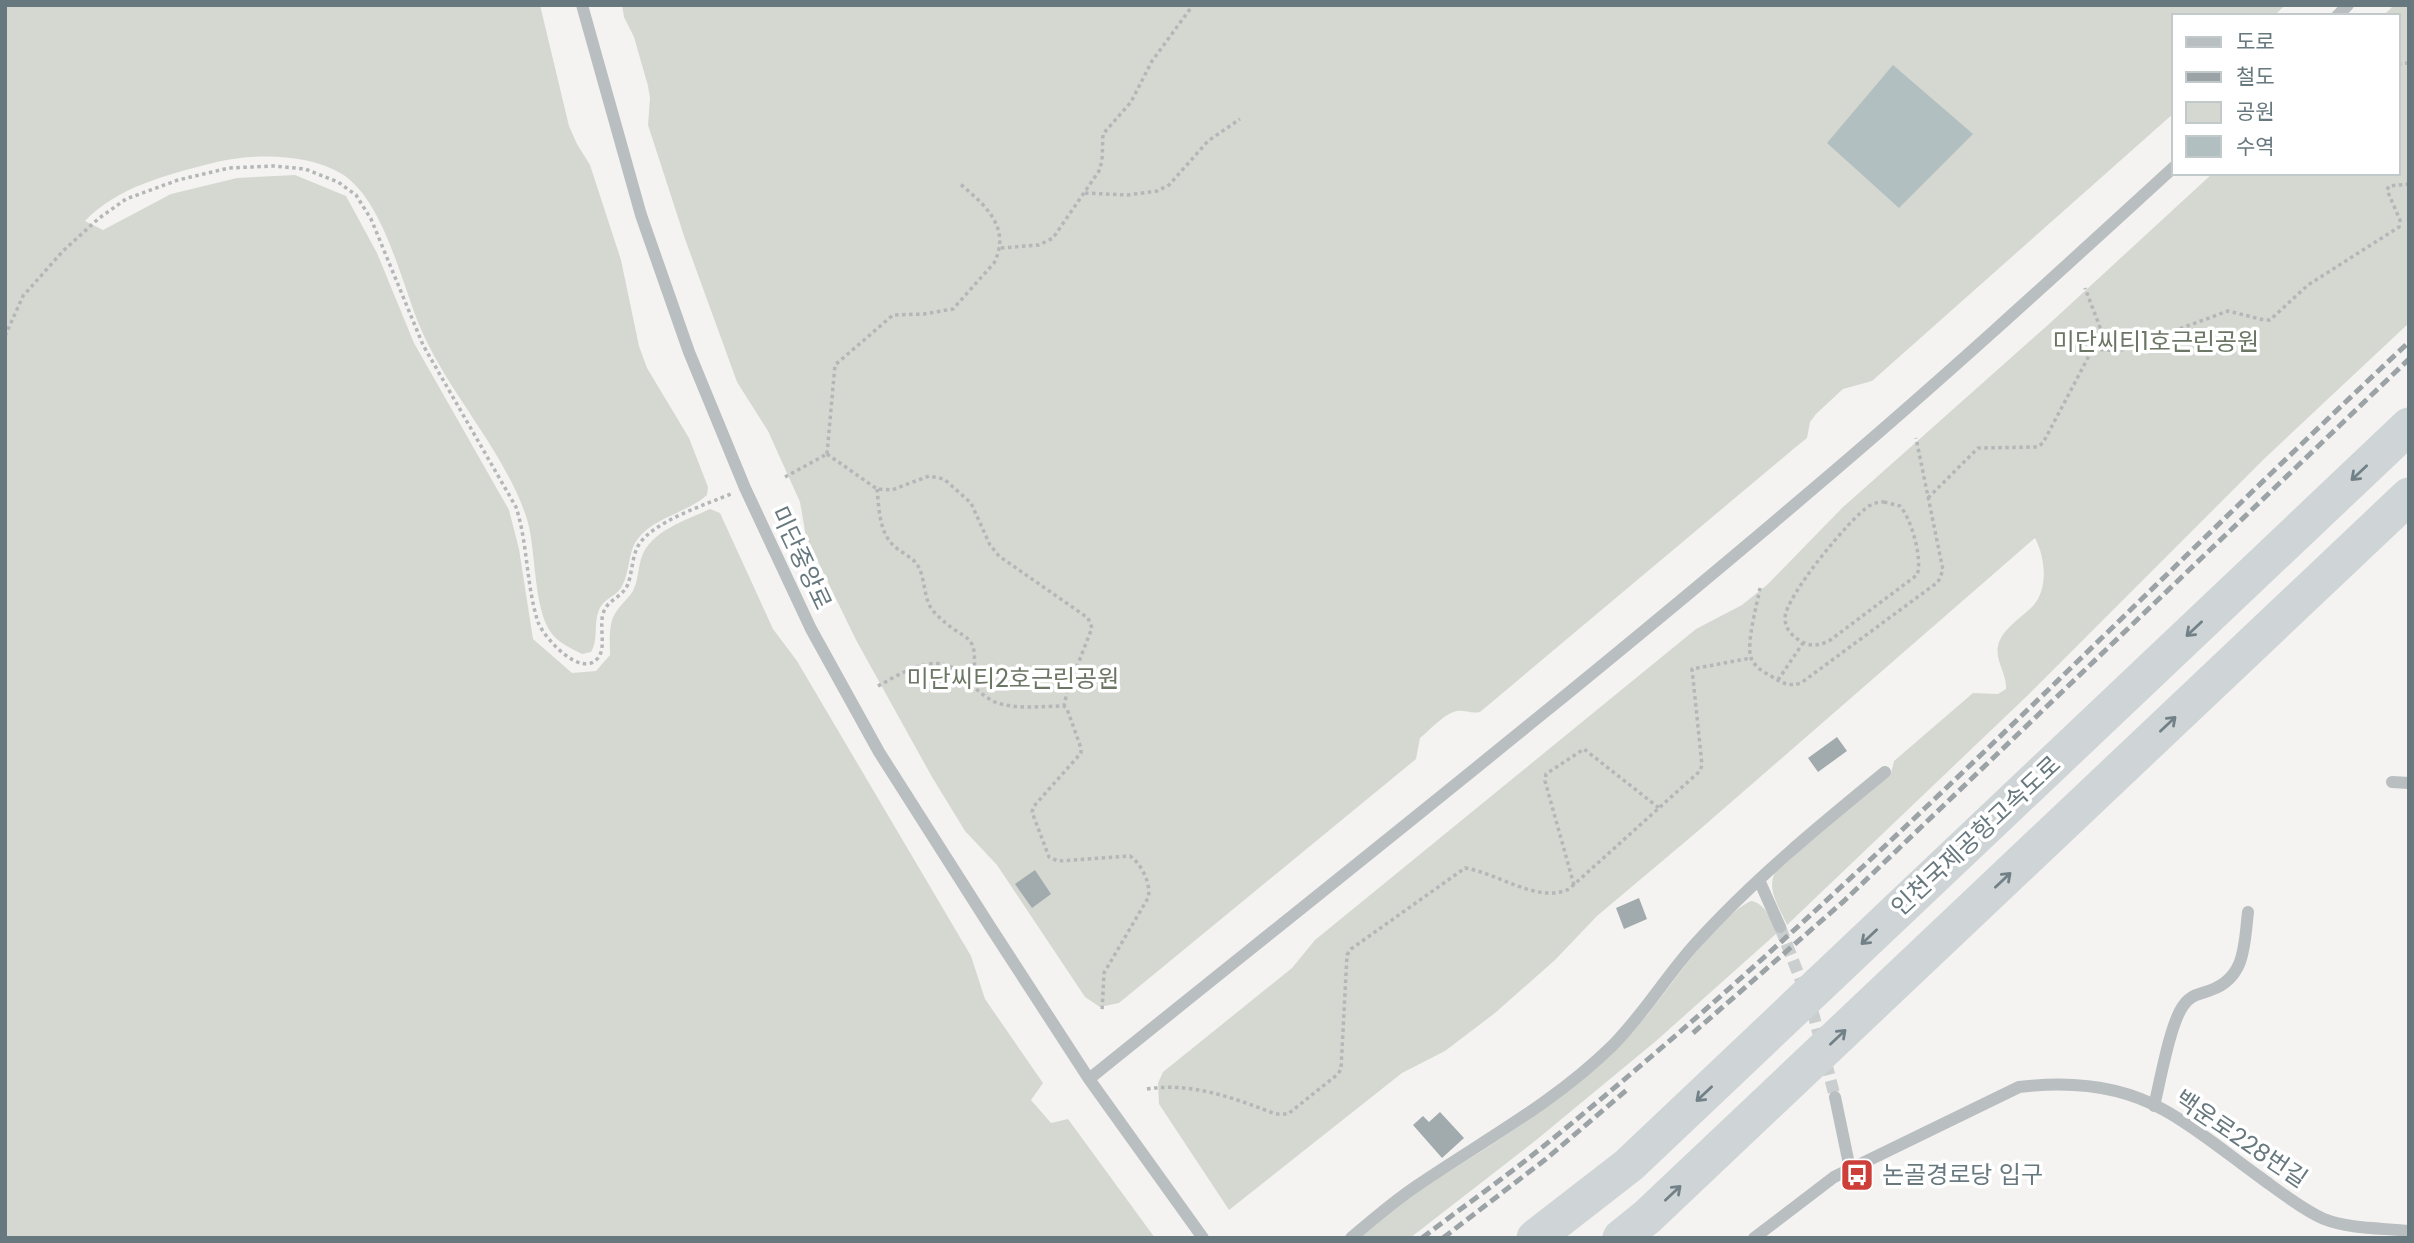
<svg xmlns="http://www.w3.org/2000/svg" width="2414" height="1243" font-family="Poppins,'Noto Sans KR',sans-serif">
  <rect width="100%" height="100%" fill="#f4f3f1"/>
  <!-- green -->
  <path fill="#d5d8d1" d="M 5,5 L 540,5 L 569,126 L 577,144 L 590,165 L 621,260 L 639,346 L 647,368 L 689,438 L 708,487 L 707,495 C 688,512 660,516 642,534 C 626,549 632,570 621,588 C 615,597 603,599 599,610 C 593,624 599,639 591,652 L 582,654 C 572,649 559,643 552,634 C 532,608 537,548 526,516 C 502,447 448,393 420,327 C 401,282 384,201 342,174 C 308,153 250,153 213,163 C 169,174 117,187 85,221 L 103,230 L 171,194 L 237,178 L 295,175 L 346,196 L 377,253 L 414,343 L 509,510 L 519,549 L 533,639 L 572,673 L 596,671 L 610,655 C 610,642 608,623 616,612 C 621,604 628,599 633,591 C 638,580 638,570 641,559 C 649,531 687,520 710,509 L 720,513 L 773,629 L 797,661 L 971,956 L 985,999 L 1043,1083 L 1031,1100 L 1051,1123 L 1068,1119 L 1155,1238 L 5,1238 Z
    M 622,5 L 2285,5 L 2274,16 L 2174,16 L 2174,113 L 1872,381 L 1843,389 L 1816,414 L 1810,422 L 1807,438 L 1797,446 L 1480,712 C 1471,714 1465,710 1457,711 C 1445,713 1430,730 1420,738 L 1416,759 L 1119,1003 L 1100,1007 L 1085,997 L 997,865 L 965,831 L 932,777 L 856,640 L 806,537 L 800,502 L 768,431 L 737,382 L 685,239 L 648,125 L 650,98 L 648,86 L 634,37 L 624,17 Z
    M 2394,5 L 2409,5 L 2409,323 L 2264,459 L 2027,696 L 1787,925 C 1780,908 1765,888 1776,871 L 1891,773 L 1894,761 L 1973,693 L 1998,694 L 2006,689 C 2007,672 1993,660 1999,642 C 2005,627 2022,617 2033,606 C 2049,588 2045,557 2035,538 L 1698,831 L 1597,916 L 1555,960 L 1495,1013 L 1445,1051 L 1402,1073 L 1229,1210 L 1159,1104 L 1158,1083 L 1163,1072 L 1292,968 L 1315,940 L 1696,629 L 1742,605 L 1768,584 L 1842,508 L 2049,324 L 2213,173 L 2398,173 L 2398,16 L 2383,16 Z
    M 1751,901 C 1766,903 1771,921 1777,933 L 1656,1041 L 1535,1141 L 1410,1238 L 1358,1238 C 1384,1217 1410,1196 1439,1178 C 1515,1130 1594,1082 1651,1010 C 1674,982 1718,916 1751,901 Z"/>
  <!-- water -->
  <path fill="#b1bfc0" d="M 1893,65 L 1973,134 L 1899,208 L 1827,143 Z"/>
  <!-- building -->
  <path fill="#a1aaad" d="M 1837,737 L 1847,751 L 1818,772 L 1808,758 Z
    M 1035,870 L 1051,894 L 1032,908 L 1015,884 Z
    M 1639,898 L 1647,919 L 1624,929 L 1616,908 Z
    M 1440,1112 L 1464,1138 L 1442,1158 L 1413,1125 L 1423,1116 L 1429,1122 Z"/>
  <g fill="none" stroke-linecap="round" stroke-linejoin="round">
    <!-- minor-tunnel -->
    <path stroke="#cacece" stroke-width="12" stroke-dasharray="12 6" stroke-linecap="butt" d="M 1780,927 L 1812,1009 L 1835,1097"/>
    <!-- path -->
    <path stroke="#b3b7b8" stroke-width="3.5" stroke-dasharray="3.5 3.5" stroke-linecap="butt" d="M 2398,64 L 2409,63
      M 1085,193 L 1127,195 L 1157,191 L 1169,185 L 1208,141 L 1240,119
      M 1001,248 L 1039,245 L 1053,238 L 1099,171 L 1102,161 L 1103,134 L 1131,102 L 1152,61 L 1193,5
      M 5,336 L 23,296 L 63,251 L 98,219 L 126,199 L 178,180 L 229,168 L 274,166 L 305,169 L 338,182 L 356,195 L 371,219 L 423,345 L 516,507 C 528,544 526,585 538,622 C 544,638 581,679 598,658 C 607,647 598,625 604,611 C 609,599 623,597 628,584 C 632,573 632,559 637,548 C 649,522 708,504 733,493
      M 2093,349 L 2119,351 L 2228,311 L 2264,320 L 2270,320 L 2308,285 L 2399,227 L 2400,220 L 2387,190 L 2389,186 L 2409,184
      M 827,454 L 877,489 L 892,490 L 929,476 L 944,479 L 971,503 L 990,545 L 999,556 L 1088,618 L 1092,628 L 1067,692 L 1064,706
      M 827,454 L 835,365 L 893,315 L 924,314 L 953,309 L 994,263 C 1012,227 984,204 959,183
      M 785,477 L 827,454
      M 877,489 C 879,508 879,531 893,545 C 901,553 913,557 918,566 C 926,580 923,600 934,612 C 968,648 979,625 973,685
      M 1928,498 L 1978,448 L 2037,447 L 2043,443 L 2100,335 L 2101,330 L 2085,288
      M 1884,502 L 1900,506 C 1911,518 1923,559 1917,575 L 1829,641 C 1818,646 1809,647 1799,640 C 1791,635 1785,628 1785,618 C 1785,597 1850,518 1869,506 C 1874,503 1879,502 1884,502 Z
      M 1760,588 C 1757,605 1746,643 1751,658 C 1755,667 1763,672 1771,676 C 1782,683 1789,687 1801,683 L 1938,582 L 1943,570 L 1916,438
      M 1778,680 L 1803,643
      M 878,686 C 902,673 936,650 961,674 C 971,684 982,696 995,702 C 1015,710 1043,706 1064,706 L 1067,709 L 1081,748 L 1081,753 L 1034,806 L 1032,812 L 1049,857 L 1058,861 L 1130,856 C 1141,863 1152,885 1148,898 L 1104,973 L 1102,1011
      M 1574,885 L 1545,781 L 1546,774 L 1584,749 L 1659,808
      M 1147,1089 C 1193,1082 1233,1098 1276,1114 L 1288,1114 L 1338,1074 L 1341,1069 L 1347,955 L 1351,949 L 1465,868 C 1498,873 1538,904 1569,889 L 1700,771 L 1702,765 L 1692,669 L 1751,658"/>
    <!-- minor -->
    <path stroke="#b9bec0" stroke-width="12" d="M 582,5 L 641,215 L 689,352 L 745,488 L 811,629 L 879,752 L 991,928 L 1089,1079 L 1203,1238
      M 2337,16 L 2348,5
      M 2392,782 L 2409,783
      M 1759,880 L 1780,927
      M 1089,1079 C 1331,884 1576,691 1813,489 C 1936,385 2055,276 2174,167
      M 1835,1097 L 1850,1169
      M 2154,1106 C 2160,1082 2170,1024 2183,1006 C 2191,994 2199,995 2211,990 C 2246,977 2244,945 2248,912
      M 1351,1238 C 1372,1220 1394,1201 1418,1185 C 1484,1140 1554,1103 1612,1046 C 1644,1014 1666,976 1696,943 C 1753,880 1819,826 1885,772
      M 1754,1238 L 1834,1177 L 2019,1087 C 2068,1081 2120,1085 2164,1110 C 2197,1128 2230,1156 2261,1178 C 2279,1191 2303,1210 2324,1219 C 2349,1229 2382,1228 2409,1231"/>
    <!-- highway -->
    <path stroke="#cfd5d6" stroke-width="37" d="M 1535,1238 L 1629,1165 L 2409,426
      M 1621,1238 L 1647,1217 L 2409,496"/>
    <!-- rail -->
    <path stroke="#9ca3a6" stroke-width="5" stroke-dasharray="10 5" stroke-linecap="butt" d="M 1693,1033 L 1844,901 L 2409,359
      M 1422,1238 C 1461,1208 1502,1180 1540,1149 C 1848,901 2121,612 2409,342
      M 1443,1238 L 1546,1159 L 1629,1088"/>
  </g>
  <!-- one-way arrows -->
  <defs><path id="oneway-shaft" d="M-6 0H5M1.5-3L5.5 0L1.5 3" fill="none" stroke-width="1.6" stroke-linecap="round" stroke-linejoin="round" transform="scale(1.75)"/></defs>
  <g stroke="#718187">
    <use href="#oneway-shaft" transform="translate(2359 473) rotate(137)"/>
    <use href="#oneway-shaft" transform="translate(2194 629) rotate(137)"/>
    <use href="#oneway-shaft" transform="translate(2168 724) rotate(-43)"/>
    <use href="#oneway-shaft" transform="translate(2003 880) rotate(-43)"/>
    <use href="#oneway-shaft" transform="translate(1869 937) rotate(137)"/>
    <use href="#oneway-shaft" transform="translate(1838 1037) rotate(-43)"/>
    <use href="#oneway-shaft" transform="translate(1704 1094) rotate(137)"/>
    <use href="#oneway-shaft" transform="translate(1673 1193) rotate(-43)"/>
  </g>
  <!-- icons -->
  <defs>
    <symbol id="bus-square" viewBox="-11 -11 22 22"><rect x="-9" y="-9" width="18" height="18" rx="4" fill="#cd3e38" stroke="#fff"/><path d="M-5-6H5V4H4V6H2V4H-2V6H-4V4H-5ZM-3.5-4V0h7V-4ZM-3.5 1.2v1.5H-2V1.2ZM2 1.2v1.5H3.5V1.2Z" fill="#fff"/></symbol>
  </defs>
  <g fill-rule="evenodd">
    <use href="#bus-square" x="1838" y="1156" width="38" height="38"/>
  </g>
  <g text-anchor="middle" stroke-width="7" stroke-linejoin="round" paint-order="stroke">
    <!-- park labels -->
    <g font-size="24" fill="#6c7665" stroke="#fff">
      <text x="2156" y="350">미단씨티1호근린공원</text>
      <text x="1013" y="687">미단씨티2호근린공원</text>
    </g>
    <!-- street labels -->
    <g font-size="24" fill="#67787e" stroke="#fff">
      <text transform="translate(801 558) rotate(65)" y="8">미단중앙로</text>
      <text transform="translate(1976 836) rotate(-43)" y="8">인천국제공항고속도로</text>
      <text transform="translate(2241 1139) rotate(34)" y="8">백운로228번길</text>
    </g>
    <!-- poi labels -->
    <g font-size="24" fill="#67787e" stroke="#fff" text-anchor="start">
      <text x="1882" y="1183">논골경로당 입구</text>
    </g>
  </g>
  <!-- border -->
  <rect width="2414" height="1243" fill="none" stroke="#67787e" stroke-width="14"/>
  <!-- legend -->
  <rect x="2172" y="14" width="228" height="161" fill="#ffffff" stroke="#c2c9cb" stroke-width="2"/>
  <rect x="2186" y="37" width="35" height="10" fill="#b9bec0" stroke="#c2c9cb" stroke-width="2"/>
  <text x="2236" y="49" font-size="21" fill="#67787e">도로</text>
  <rect x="2186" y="72" width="35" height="10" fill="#9ca3a6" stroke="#c2c9cb" stroke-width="2"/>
  <text x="2236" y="84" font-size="21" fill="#67787e">철도</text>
  <rect x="2186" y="102" width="35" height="21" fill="#d5d8d1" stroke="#c2c9cb" stroke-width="2"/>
  <text x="2236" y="119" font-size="21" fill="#67787e">공원</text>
  <rect x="2186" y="136" width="35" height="21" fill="#b1bfc0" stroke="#c2c9cb" stroke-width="2"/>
  <text x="2236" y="154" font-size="21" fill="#67787e">수역</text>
</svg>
